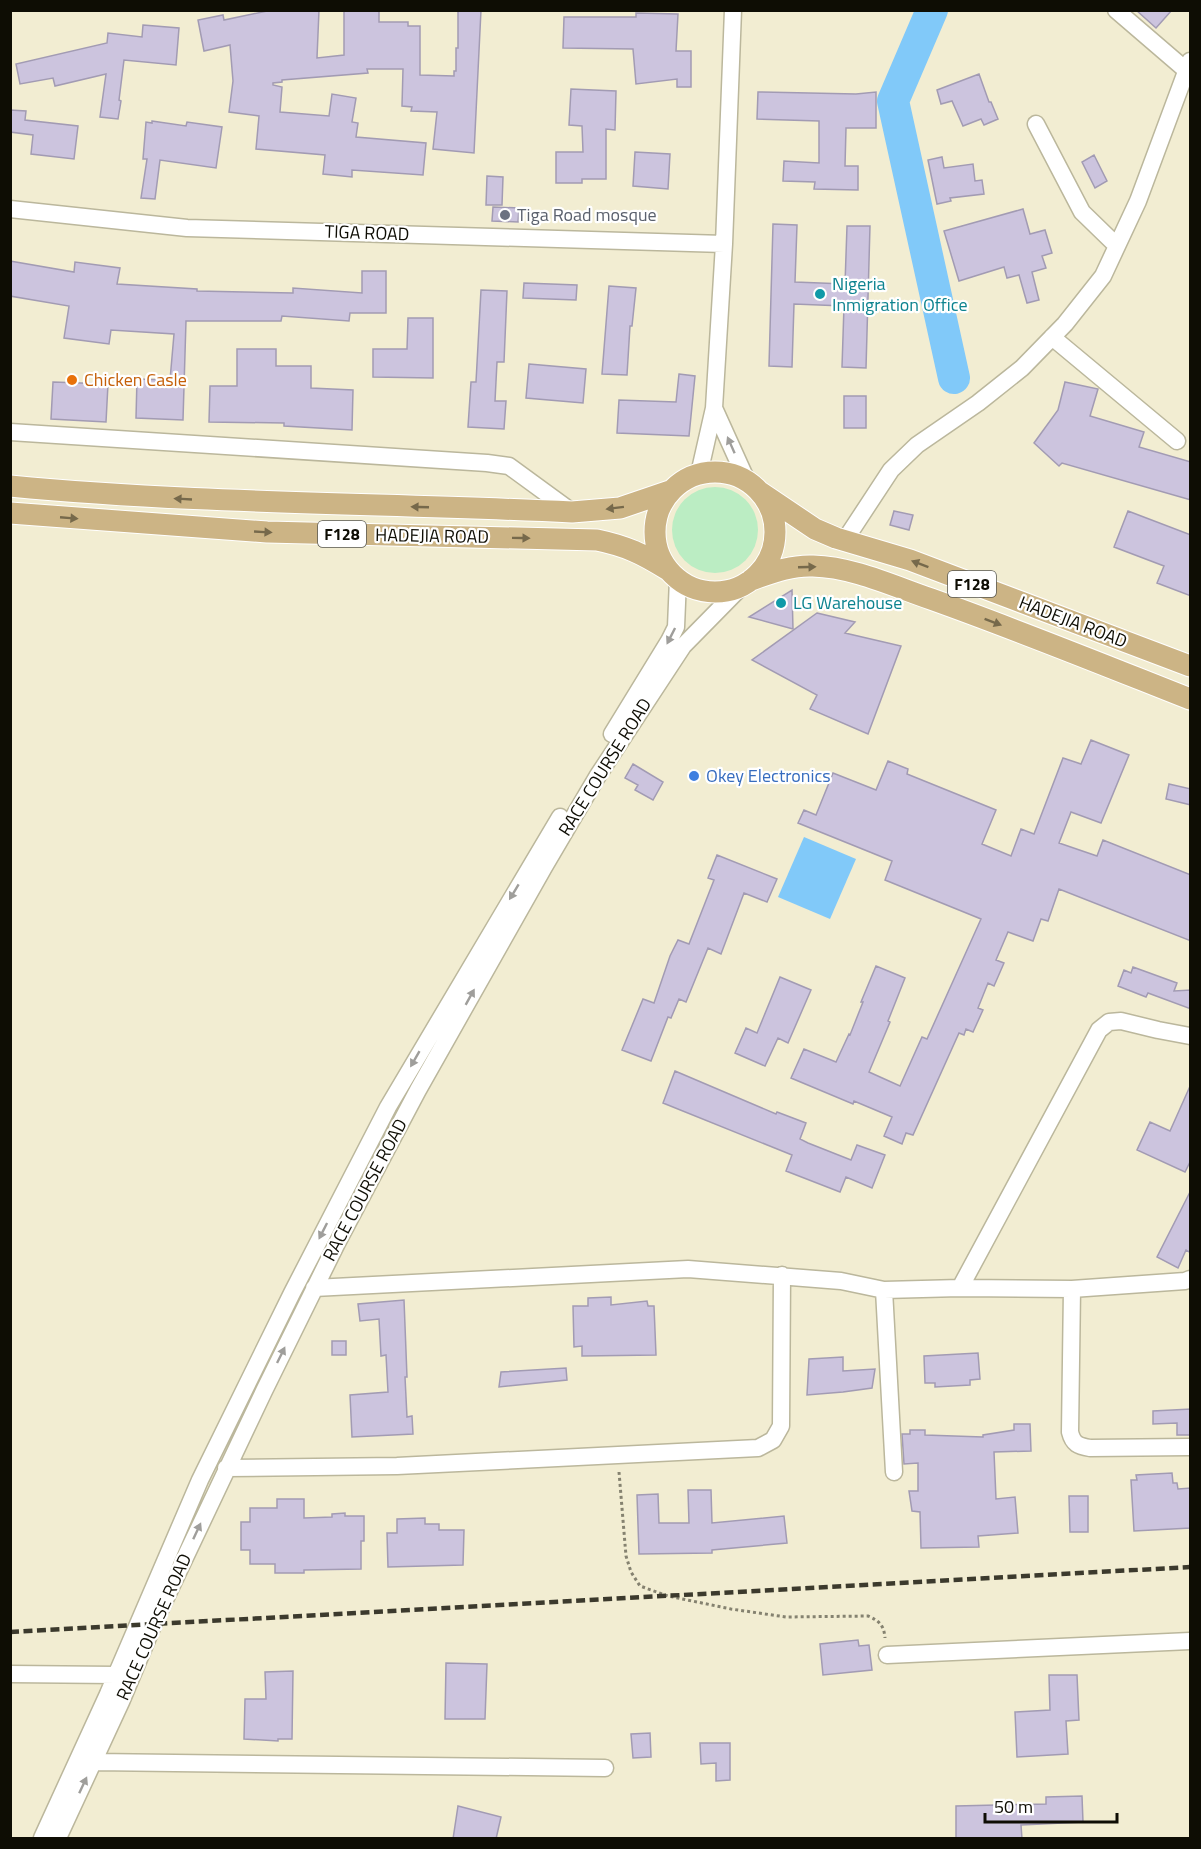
<svg xmlns="http://www.w3.org/2000/svg" width="1201" height="1849" font-family="'Titillium Web',sans-serif">
  <rect width="100%" height="100%" fill="#f2edd2"/>
  <!-- green -->
  <path fill="#bbedc3" d="M672 530a43 43 0 1 1 86 0a43 43 0 1 1-86 0Z"/>
  <!-- water -->
  <path fill="#81c9f9" d="M 804,837 L 856,859 L 830,919 L 778,897 Z"/>
  <g fill="none" stroke-linecap="round" stroke-linejoin="round">
    <!-- river -->
    <path stroke="#81c9f9" stroke-width="32" d="M 932,10 L 893,101 L 954,378"/>
  </g>
  <!-- building -->
  <path fill="#ccc4de" stroke="#a29bb3" stroke-width="1.5" d="M 272,10 L 319,10 L 317,58 L 344,55 L 344,10 L 379,10 L 379,22 L 408,22 L 408,26 L 420,26 L 420,75 L 454,76 L 454,71 L 456,71 L 456,48 L 458,48 L 458,10 L 481,10 L 474,153 L 433,149 L 437,112 L 411,111 L 412,107 L 402,106 L 403,69 L 367,69 L 368,73 L 282,80 L 282,82 L 273,83 L 273,85 L 282,87 L 280,112 L 329,116 L 332,94 L 356,98 L 352,122 L 358,123 L 356,137 L 426,143 L 423,175 L 352,170 L 352,177 L 323,174 L 325,155 L 256,149 L 259,116 L 229,112 L 233,81 L 230,45 L 204,51 L 198,20 L 223,15 L 224,20 Z
    M 1136,10 L 1172,10 L 1156,28 Z
    M 636,13 L 678,14 L 676,51 L 691,51 L 691,87 L 677,87 L 677,79 L 636,84 L 633,49 L 563,48 L 564,17 L 636,17 Z
    M 143,25 L 179,28 L 176,65 L 124,60 L 119,100 L 121,101 L 118,119 L 100,117 L 106,74 L 55,86 L 53,78 L 20,84 L 16,64 L 107,43 L 108,33 L 142,37 Z
    M 979,74 L 989,102 L 991,102 L 998,119 L 984,125 L 981,119 L 963,126 L 952,101 L 941,104 L 937,90 Z
    M 571,89 L 616,91 L 615,130 L 606,129 L 606,179 L 582,179 L 582,183 L 556,183 L 556,152 L 583,152 L 582,126 L 569,125 Z
    M 758,92 L 856,94 L 876,92 L 876,128 L 846,128 L 845,166 L 858,166 L 858,190 L 814,189 L 815,182 L 783,181 L 784,161 L 819,163 L 819,121 L 757,119 Z
    M 10,110 L 26,111 L 25,120 L 78,126 L 74,159 L 31,154 L 33,135 L 10,132 Z
    M 152,121 L 186,126 L 187,122 L 222,127 L 216,168 L 160,160 L 155,199 L 141,198 L 147,159 L 143,159 L 146,122 L 152,123 Z
    M 635,152 L 670,154 L 668,189 L 633,186 Z
    M 1094,155 L 1107,181 L 1095,188 L 1082,162 Z
    M 942,157 L 944,168 L 973,164 L 975,181 L 982,180 L 984,194 L 950,198 L 951,201 L 937,204 L 928,160 Z
    M 487,176 L 503,177 L 502,205 L 486,205 Z
    M 493,207 L 519,208 L 518,222 L 492,221 Z
    M 1023,209 L 1030,234 L 1045,230 L 1052,253 L 1042,256 L 1046,268 L 1032,272 L 1039,300 L 1027,303 L 1019,275 L 1007,278 L 1004,267 L 959,281 L 944,231 Z
    M 773,224 L 797,225 L 795,282 L 845,284 L 847,226 L 870,226 L 866,368 L 842,367 L 844,306 L 794,304 L 792,367 L 769,366 Z
    M 10,261 L 74,272 L 75,262 L 120,268 L 117,284 L 197,289 L 197,291 L 293,293 L 293,288 L 362,293 L 362,271 L 386,271 L 386,313 L 350,313 L 349,321 L 282,316 L 281,321 L 186,321 L 183,420 L 136,418 L 137,379 L 170,380 L 174,334 L 111,330 L 109,344 L 64,338 L 69,306 L 10,296 Z
    M 524,283 L 577,285 L 576,300 L 523,298 Z
    M 609,286 L 636,288 L 632,326 L 630,326 L 627,375 L 602,374 Z
    M 481,290 L 507,291 L 504,362 L 497,362 L 495,401 L 506,401 L 504,429 L 468,427 L 471,382 L 476,382 Z
    M 408,318 L 433,318 L 433,378 L 373,377 L 373,349 L 407,349 Z
    M 237,349 L 276,349 L 276,366 L 311,366 L 311,388 L 353,390 L 352,430 L 284,426 L 284,423 L 209,422 L 210,386 L 237,386 Z
    M 529,364 L 586,369 L 583,403 L 526,398 Z
    M 679,374 L 695,376 L 689,436 L 617,433 L 619,400 L 676,402 Z
    M 53,382 L 108,384 L 106,422 L 51,419 Z
    M 1065,382 L 1098,389 L 1090,416 L 1144,432 L 1139,447 L 1191,462 L 1191,500 L 1062,463 L 1059,466 L 1034,443 L 1058,410 Z
    M 844,396 L 866,396 L 866,428 L 844,428 Z
    M 894,511 L 913,515 L 909,530 L 890,525 Z
    M 1128,511 L 1191,535 L 1191,596 L 1157,583 L 1164,566 L 1114,547 Z
    M 792,590 L 793,629 L 749,617 Z
    M 817,613 L 855,622 L 845,633 L 901,646 L 868,734 L 810,709 L 817,695 L 752,660 Z
    M 1091,740 L 1129,755 L 1101,823 L 1071,812 L 1059,843 L 1097,856 L 1103,840 L 1191,875 L 1191,941 L 1059,889 L 1048,921 L 1041,919 L 1033,941 L 1008,932 L 996,960 L 1004,963 L 994,986 L 988,983 L 978,1008 L 983,1010 L 973,1032 L 966,1029 L 964,1035 L 959,1033 L 913,1135 L 906,1133 L 902,1144 L 884,1136 L 892,1117 L 854,1101 L 853,1104 L 791,1078 L 804,1049 L 836,1062 L 849,1034 L 850,1035 L 863,1002 L 861,1002 L 876,966 L 905,978 L 888,1021 L 890,1022 L 869,1072 L 900,1086 L 922,1037 L 927,1039 L 981,919 L 885,880 L 892,861 L 798,823 L 804,810 L 816,815 L 833,773 L 876,790 L 888,761 L 908,769 L 907,774 L 996,810 L 982,844 L 1011,856 L 1021,829 L 1034,834 L 1063,758 L 1081,764 Z
    M 633,764 L 663,782 L 653,800 L 635,790 L 638,785 L 625,778 Z
    M 1169,784 L 1191,789 L 1191,805 L 1166,799 Z
    M 717,855 L 777,879 L 767,902 L 744,893 L 721,954 L 708,948 L 686,1002 L 679,999 L 671,1018 L 668,1017 L 651,1061 L 622,1050 L 643,999 L 654,1003 L 670,956 L 678,940 L 689,944 L 714,880 L 708,878 Z
    M 1133,967 L 1177,983 L 1174,991 L 1191,990 L 1191,1009 L 1148,993 L 1146,997 L 1118,986 L 1124,970 L 1131,973 Z
    M 780,977 L 811,990 L 788,1043 L 778,1038 L 765,1066 L 735,1053 L 746,1028 L 757,1033 Z
    M 675,1071 L 776,1114 L 777,1112 L 806,1123 L 800,1139 L 808,1143 L 851,1160 L 857,1145 L 885,1155 L 872,1188 L 846,1177 L 840,1192 L 786,1171 L 792,1155 L 663,1103 Z
    M 1191,1084 L 1191,1160 L 1185,1172 L 1137,1150 L 1150,1122 L 1170,1131 Z
    M 1191,1190 L 1191,1253 L 1186,1250 L 1178,1268 L 1157,1257 Z
    M 611,1297 L 611,1305 L 647,1301 L 648,1306 L 654,1306 L 656,1355 L 582,1356 L 582,1346 L 574,1347 L 573,1306 L 588,1306 L 588,1298 Z
    M 404,1300 L 407,1377 L 405,1377 L 407,1417 L 412,1416 L 413,1434 L 352,1437 L 350,1395 L 388,1392 L 386,1355 L 381,1356 L 379,1319 L 360,1321 L 358,1304 Z
    M 332,1341 L 346,1341 L 346,1355 L 332,1355 Z
    M 978,1353 L 980,1379 L 970,1380 L 970,1385 L 935,1387 L 935,1383 L 925,1383 L 924,1356 Z
    M 843,1357 L 843,1371 L 875,1369 L 872,1388 L 843,1392 L 807,1395 L 809,1359 Z
    M 566,1368 L 567,1380 L 499,1387 L 501,1372 Z
    M 1191,1409 L 1191,1435 L 1177,1435 L 1177,1423 L 1153,1424 L 1153,1411 Z
    M 1014,1424 L 1030,1424 L 1031,1451 L 994,1452 L 996,1499 L 1015,1497 L 1018,1533 L 978,1536 L 979,1547 L 921,1548 L 920,1512 L 912,1511 L 909,1491 L 918,1491 L 918,1463 L 904,1464 L 902,1434 L 910,1434 L 910,1430 L 925,1430 L 925,1435 L 983,1437 L 983,1435 L 1014,1430 Z
    M 1172,1473 L 1173,1483 L 1177,1483 L 1178,1489 L 1191,1488 L 1191,1528 L 1134,1531 L 1131,1480 L 1137,1480 L 1136,1475 Z
    M 688,1490 L 711,1490 L 712,1523 L 784,1516 L 787,1543 L 712,1550 L 712,1553 L 639,1554 L 637,1495 L 658,1494 L 659,1523 L 689,1523 Z
    M 1069,1496 L 1088,1496 L 1088,1532 L 1070,1532 Z
    M 277,1499 L 304,1499 L 304,1518 L 332,1517 L 332,1514 L 345,1513 L 345,1516 L 364,1516 L 364,1541 L 361,1541 L 361,1569 L 304,1570 L 304,1573 L 275,1573 L 275,1564 L 250,1564 L 250,1550 L 241,1550 L 241,1522 L 250,1522 L 250,1508 L 277,1508 Z
    M 425,1518 L 425,1524 L 439,1524 L 439,1530 L 464,1530 L 463,1565 L 388,1567 L 387,1533 L 397,1533 L 397,1519 Z
    M 858,1640 L 859,1646 L 869,1645 L 872,1670 L 823,1675 L 820,1644 Z
    M 446,1663 L 487,1664 L 485,1719 L 445,1719 Z
    M 293,1671 L 292,1739 L 278,1739 L 278,1741 L 244,1739 L 245,1699 L 266,1699 L 265,1672 Z
    M 1049,1675 L 1077,1675 L 1079,1720 L 1066,1721 L 1068,1754 L 1017,1757 L 1015,1712 L 1050,1710 Z
    M 650,1733 L 651,1757 L 633,1758 L 631,1734 Z
    M 700,1743 L 730,1743 L 730,1780 L 716,1781 L 716,1763 L 701,1764 Z
    M 1082,1796 L 1083,1822 L 1021,1825 L 1022,1839 L 956,1839 L 956,1806 L 1046,1804 L 1046,1797 Z
    M 458,1806 L 501,1817 L 496,1839 L 453,1839 Z"/>
  <g fill="none" stroke-linecap="round" stroke-linejoin="round">
    <defs>
      <path id="minor" d="M 1116,10 L 1187,71
        M 1036,124 L 1082,212 L 1117,246
        M 10,209 L 187,228 L 724,244
        M 1052,337 L 1177,441
        M 714,408 L 747,481
        M 10,432 L 487,463 L 509,466 L 572,512
        M 699,474 L 714,408 L 724,244 L 733,10
        M 845,540 L 891,470 L 917,445 L 978,403 L 1022,368 L 1065,324 L 1103,276 L 1138,201 L 1190,61
        M 612,734 L 669,641 L 676,627 L 678,579
        M 314,1288 L 688,1269 L 841,1281 L 884,1290 L 960,1288 L 1072,1289 L 1185,1281 L 1190,1279
        M 960,1288 L 1099,1030 L 1109,1022 L 1121,1021 L 1158,1030 L 1190,1036
        M 1072,1289 L 1070,1432 C 1073,1444 1078,1446 1090,1448 L 1190,1447
        M 884,1290 L 894,1472
        M 226,1468 L 397,1466 L 758,1448 L 773,1440 L 781,1426 L 782,1275
        M 887,1655 L 1190,1641
        M 10,1674 L 116,1675 L 126,1676
        M 94,1762 L 605,1768
        M 42,1838 L 108,1694 L 200,1480 L 292,1293 L 388,1107 L 560,817
        M 58,1838 L 121,1702 L 154,1623 L 264,1391 L 337,1243 L 418,1090 L 544,867 L 597,777 L 683,646 L 744,584"/>
      <path id="major" d="M655 532a60 60 0 1 1 120 0a60 60 0 1 1-120 0Z
        M 10,486 C 197,504 384,503 572,512 L 620,508 L 670,491
        M 760,492 L 815,529 L 836,538 L 910,560 L 1190,666
        M 10,513 L 267,532 L 597,540 C 626,546 643,554 668,570
        M 751,580 C 771,573 791,565 813,566 C 853,567 893,586 931,599 C 1018,630 1104,665 1190,699"/>
    </defs>
    <!-- minor casing -->
    <use href="#minor" stroke="#bbb79c" stroke-width="19"/>
    <!-- major casing -->
    <use href="#major" stroke="#fff" stroke-width="23"/>
    <!-- path -->
    <path stroke="#858270" stroke-width="3" stroke-dasharray="3 3" stroke-linecap="butt" d="M 619,1472 L 626,1556 L 631,1572 L 640,1586 L 668,1596 L 731,1609 L 786,1617 L 868,1616 C 880,1621 884,1626 885,1638"/>
    <!-- minor -->
    <use href="#minor" stroke="#fff" stroke-width="16"/>
    <!-- major -->
    <use href="#major" stroke="#ccb485" stroke-width="21"/>
    <!-- rail -->
    <path stroke="#3c3a2d" stroke-width="4.5" stroke-dasharray="9 4.5" stroke-linecap="butt" d="M 10,1632 L 1190,1567"/>
  </g>
  <!-- one-way arrows -->
  <defs><path id="oneway-solid" d="M-6-.8H1V-3.2L6.5 0L1 3.2V.8H-6Z" transform="scale(1.5)"/></defs>
  <g fill="#9f9e9b">
    <use href="#oneway-solid" transform="translate(731 445) rotate(-114)"/>
    <use href="#oneway-solid" transform="translate(671 636) rotate(117)"/>
    <use href="#oneway-solid" transform="translate(514 892) rotate(121)"/>
    <use href="#oneway-solid" transform="translate(470 997) rotate(-61)"/>
    <use href="#oneway-solid" transform="translate(415 1059) rotate(120)"/>
    <use href="#oneway-solid" transform="translate(323 1231) rotate(117)"/>
    <use href="#oneway-solid" transform="translate(281 1355) rotate(-64)"/>
    <use href="#oneway-solid" transform="translate(197 1531) rotate(-65)"/>
    <use href="#oneway-solid" transform="translate(83 1785) rotate(-65)"/>
  </g>
  <g fill="#76694b">
    <use href="#oneway-solid" transform="translate(183 499) rotate(-177)"/>
    <use href="#oneway-solid" transform="translate(420 507) rotate(-178)"/>
    <use href="#oneway-solid" transform="translate(615 508) rotate(173)"/>
    <use href="#oneway-solid" transform="translate(69 518) rotate(5)"/>
    <use href="#oneway-solid" transform="translate(263 532) rotate(3)"/>
    <use href="#oneway-solid" transform="translate(521 538) rotate(1)"/>
    <use href="#oneway-solid" transform="translate(920 564) rotate(-159)"/>
    <use href="#oneway-solid" transform="translate(807 567) rotate(-2)"/>
    <use href="#oneway-solid" transform="translate(993 622) rotate(21)"/>
  </g>
  <!-- markers -->
  <circle fill="#6b7280" stroke="#fff" stroke-width="2" cx="505" cy="215" r="6"/>
  <g fill="#0f9aa8" stroke="#fff" stroke-width="2">
    <circle cx="820" cy="294" r="6"/>
    <circle cx="781" cy="603" r="6"/>
  </g>
  <circle fill="#e8710a" stroke="#fff" stroke-width="2" cx="72" cy="380" r="6"/>
  <circle fill="#3f7fe0" stroke="#fff" stroke-width="2" cx="694" cy="776" r="6"/>
  <g text-anchor="middle" stroke-width="4.5" stroke-linejoin="round" paint-order="stroke">
    <!-- shield labels -->
    <g fill="#fff" stroke="#56564f" stroke-width="1.5">
      <rect x="318" y="521" width="48" height="26" rx="4.5"/>
      <rect x="948" y="571" width="48" height="26" rx="4.5"/>
    </g>
    <g font-size="16" font-weight="bold" fill="#0e0d04">
      <text x="342" y="540">F128</text>
      <text x="972" y="590">F128</text>
    </g>
    <!-- worship labels -->
    <g font-size="18" fill="#5b616d" stroke="#fff" text-anchor="start">
      <text x="517" y="221">Tiga Road mosque</text>
    </g>
    <!-- street labels -->
    <g font-size="18" fill="#0e0d04" stroke="#fff">
      <text transform="translate(367 233) rotate(2)" y="6">TIGA ROAD</text>
      <text transform="translate(432 536) rotate(1)" y="6">HADEJIA ROAD</text>
      <text transform="translate(1073 622) rotate(21)" y="6">HADEJIA ROAD</text>
      <text transform="translate(605 767) rotate(-58)" y="6">RACE COURSE ROAD</text>
      <text transform="translate(365 1190) rotate(-62)" y="6">RACE COURSE ROAD</text>
      <text transform="translate(154 1627) rotate(-66)" y="6">RACE COURSE ROAD</text>
    </g>
    <!-- culture labels -->
    <g font-size="18" fill="#0d838f" stroke="#fff" text-anchor="start">
      <text x="832" y="290">Nigeria<tspan x="832" dy="21">Inmigration Office</tspan></text>
      <text x="793" y="609">LG Warehouse</text>
    </g>
    <!-- food labels -->
    <g font-size="18" fill="#c56008" stroke="#fff" text-anchor="start">
      <text x="84" y="386">Chicken Casle</text>
    </g>
    <!-- shop labels -->
    <g font-size="18" fill="#366cbe" stroke="#fff" text-anchor="start">
      <text x="706" y="782">Okey Electronics</text>
    </g>
  </g>
  <!-- border -->
  <rect width="1201" height="1849" fill="none" stroke="#0e0d04" stroke-width="24"/>
  <!-- scale -->
  <path d="M985 1813v9h132v-9" fill="none" stroke="#0e0d04" stroke-width="3"/>
  <text x="994" y="1813" font-size="18" fill="#0e0d04" stroke="#ffffff" stroke-width="4.5" paint-order="stroke">50 m</text>
</svg>
